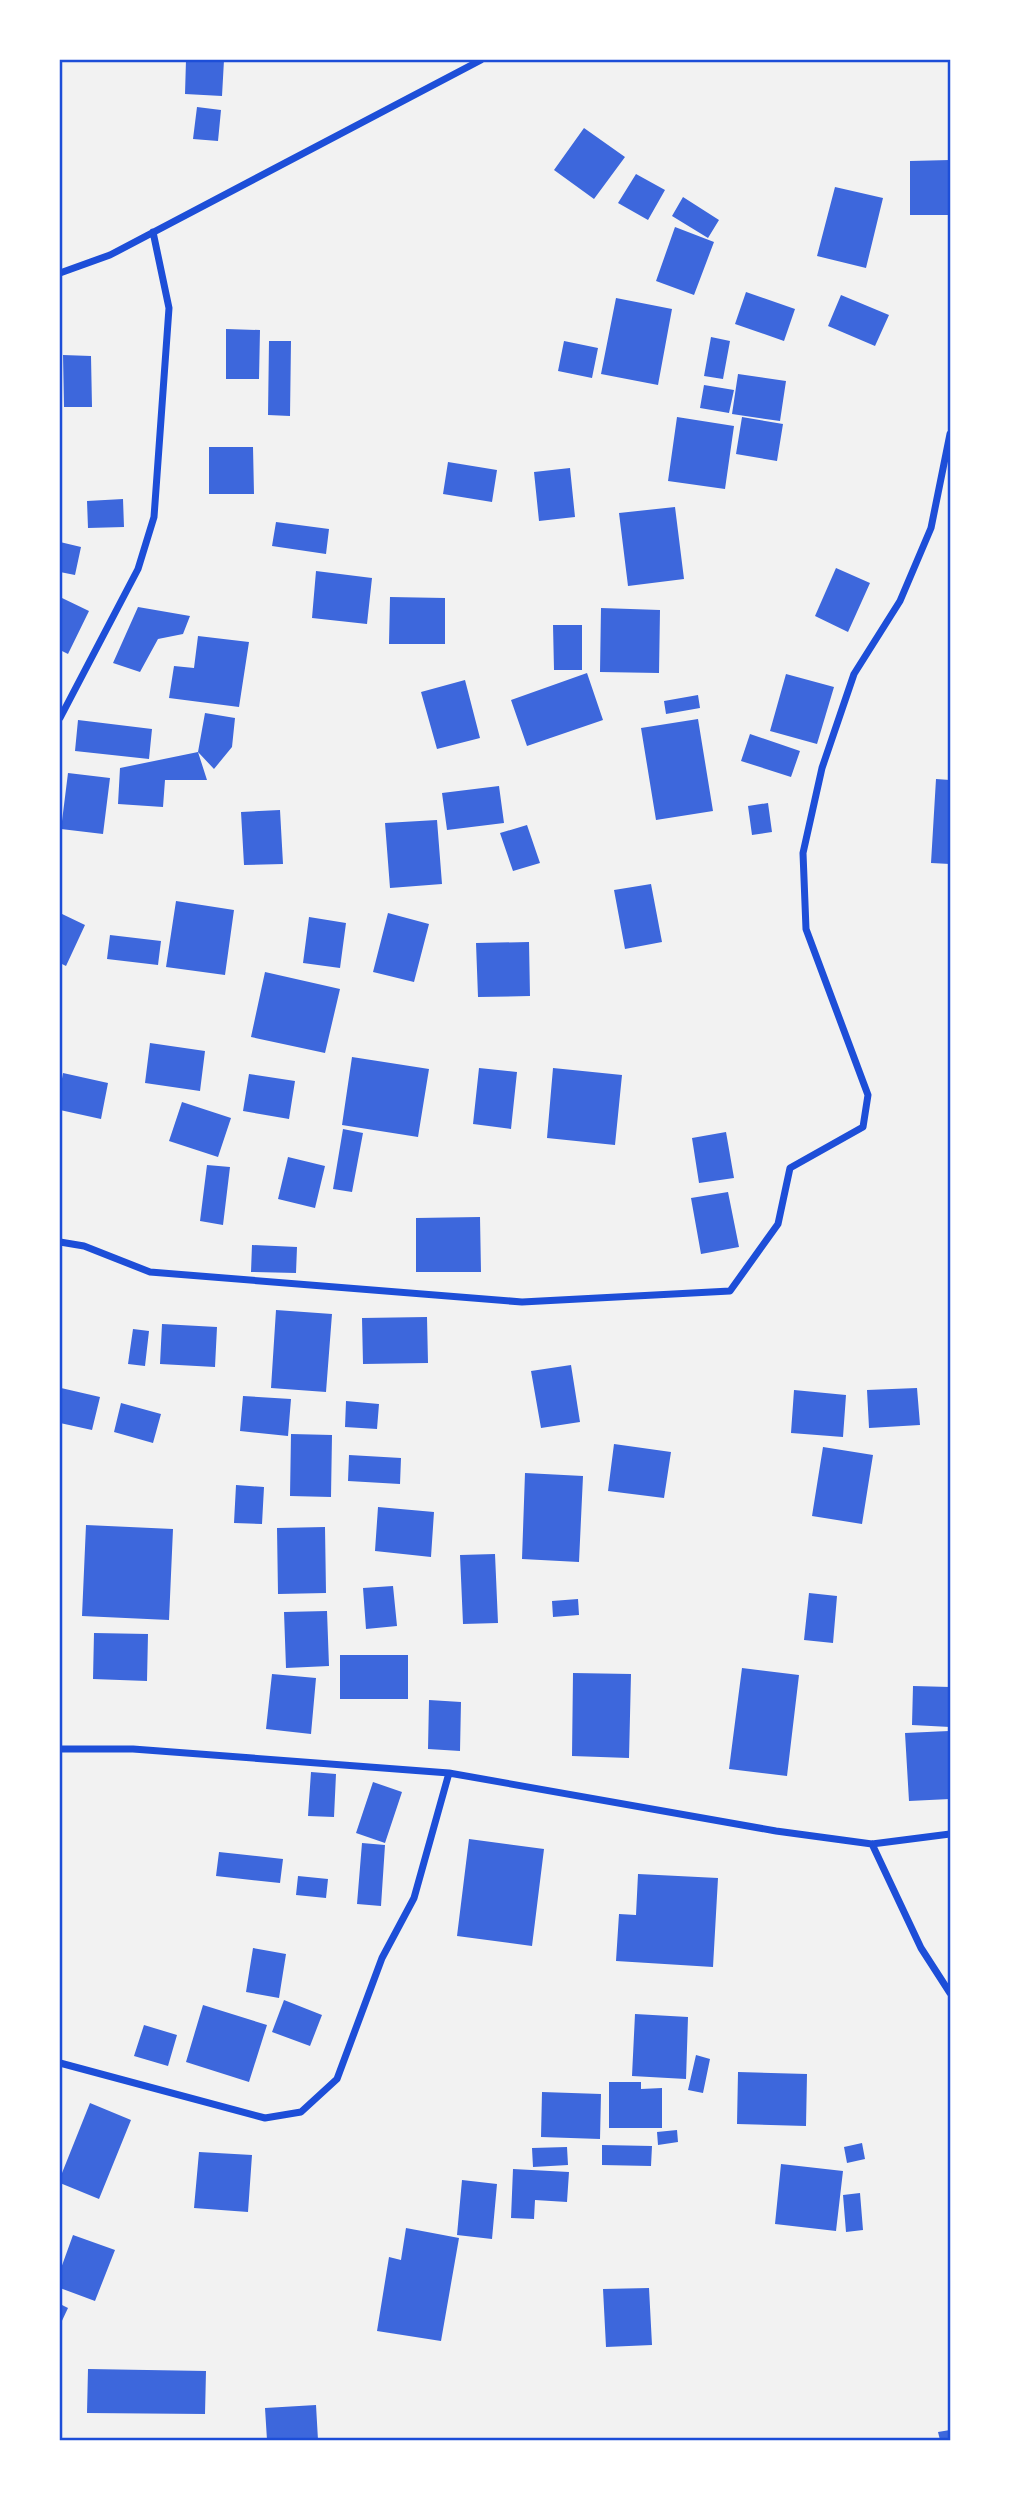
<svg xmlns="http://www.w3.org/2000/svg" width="1010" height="2500" font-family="'Varela Round',sans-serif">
  <rect width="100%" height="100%" fill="#f2f2f2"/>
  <!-- building -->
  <path fill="#3d67dc" d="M 186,60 L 224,60 L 222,96 L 185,94 Z
    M 197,107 L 221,110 L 218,141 L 193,139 Z
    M 584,128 L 625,157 L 594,199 L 554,170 Z
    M 950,160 L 950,215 L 910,215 L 910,161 Z
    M 636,174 L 665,190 L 648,220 L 618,203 Z
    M 835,187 L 883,198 L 866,268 L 817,256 Z
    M 683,197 L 719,220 L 708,238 L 672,216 Z
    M 675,227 L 714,242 L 694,295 L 656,281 Z
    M 746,292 L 795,309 L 784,341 L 735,324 Z
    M 841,295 L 889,315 L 875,346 L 828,326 Z
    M 616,298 L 672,309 L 658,385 L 601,374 Z
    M 226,329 L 260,330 L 259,379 L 226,379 Z
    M 711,337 L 730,341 L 723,379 L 704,376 Z
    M 269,341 L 291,341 L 290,416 L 268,415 Z
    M 564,341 L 598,348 L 592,378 L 558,371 Z
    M 63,355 L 91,356 L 92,407 L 64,407 Z
    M 738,374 L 786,381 L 780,421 L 732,414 Z
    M 704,385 L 734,390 L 729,413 L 700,408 Z
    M 677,417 L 734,426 L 725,489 L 668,481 Z
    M 742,417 L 783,424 L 777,461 L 736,454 Z
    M 209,447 L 253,447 L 254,494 L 209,494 Z
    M 448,462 L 497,470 L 492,502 L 443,494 Z
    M 570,468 L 575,517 L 539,521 L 534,472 Z
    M 123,499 L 124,527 L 88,528 L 87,501 Z
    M 675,507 L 684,579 L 628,586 L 619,513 Z
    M 276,522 L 329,529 L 326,554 L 272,546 Z
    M 60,542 L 81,547 L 75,575 L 60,572 Z
    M 836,568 L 870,583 L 848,632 L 815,616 Z
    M 316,571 L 372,578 L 367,624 L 312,618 Z
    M 390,597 L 445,598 L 445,644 L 389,644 Z
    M 62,598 L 89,611 L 68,654 L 60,650 L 60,603 Z
    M 138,607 L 190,616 L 183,634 L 158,639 L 140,672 L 113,663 Z
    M 601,608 L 660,610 L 659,673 L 600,672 Z
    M 553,625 L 582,625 L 582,670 L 554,670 Z
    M 198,636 L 249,642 L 239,707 L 169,698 L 174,666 L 194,668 Z
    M 587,673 L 603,720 L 527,746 L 511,700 Z
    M 786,674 L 834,687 L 817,744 L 770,731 Z
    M 465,680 L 480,738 L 437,749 L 421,692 Z
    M 698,695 L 700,708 L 666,714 L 664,701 Z
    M 205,713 L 235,718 L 232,747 L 214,769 L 198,752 Z
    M 698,719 L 713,811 L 656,820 L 641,728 Z
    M 78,720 L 152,729 L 149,759 L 75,751 Z
    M 750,734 L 800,751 L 791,777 L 741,761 Z
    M 198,752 L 207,780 L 165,780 L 163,807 L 118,804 L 120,768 Z
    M 68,773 L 110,778 L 103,834 L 61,829 Z
    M 936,779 L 950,780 L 950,864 L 931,863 Z
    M 499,786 L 504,823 L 447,830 L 442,793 Z
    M 768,803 L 772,832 L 752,835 L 748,806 Z
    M 280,810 L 283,864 L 244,865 L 241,812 Z
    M 437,820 L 442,884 L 390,888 L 385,823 Z
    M 527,825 L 540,863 L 513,871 L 500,833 Z
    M 651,884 L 662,942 L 625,949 L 614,890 Z
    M 176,901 L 234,910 L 225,975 L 166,967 Z
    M 60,913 L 85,925 L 66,966 L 60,963 Z
    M 388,913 L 429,924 L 414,982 L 373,972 Z
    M 309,917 L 346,923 L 340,968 L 303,963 Z
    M 110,935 L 161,941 L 158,965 L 107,959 Z
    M 529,942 L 530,996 L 478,997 L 476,943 Z
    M 265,972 L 340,989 L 325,1053 L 251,1037 Z
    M 150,1043 L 205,1051 L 200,1091 L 145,1083 Z
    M 352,1057 L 429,1069 L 418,1137 L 342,1125 Z
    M 479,1068 L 517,1072 L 511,1129 L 473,1124 Z
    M 553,1068 L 622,1075 L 615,1145 L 547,1138 Z
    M 63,1073 L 108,1083 L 101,1119 L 60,1110 L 60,1090 Z
    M 249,1074 L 295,1081 L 289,1119 L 243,1111 Z
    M 182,1102 L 231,1118 L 218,1157 L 169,1141 Z
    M 343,1129 L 363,1133 L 352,1192 L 333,1189 Z
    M 726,1132 L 734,1178 L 699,1183 L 692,1138 Z
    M 288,1157 L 325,1166 L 315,1208 L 278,1199 Z
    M 207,1165 L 230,1167 L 223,1225 L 200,1221 Z
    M 728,1192 L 739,1247 L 701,1254 L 691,1198 Z
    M 480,1217 L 481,1272 L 416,1272 L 416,1218 Z
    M 252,1245 L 297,1247 L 296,1273 L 251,1272 Z
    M 276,1310 L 332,1314 L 326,1392 L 271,1388 Z
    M 427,1317 L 428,1363 L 363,1364 L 362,1318 Z
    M 162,1324 L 217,1327 L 215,1367 L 160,1364 Z
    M 133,1329 L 149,1331 L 145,1366 L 128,1364 Z
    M 571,1365 L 580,1422 L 541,1428 L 531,1371 Z
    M 61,1388 L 100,1397 L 92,1430 L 60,1423 Z
    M 917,1388 L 920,1425 L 869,1428 L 867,1390 Z
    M 794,1390 L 846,1395 L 843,1437 L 791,1433 Z
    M 243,1396 L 291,1399 L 288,1436 L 240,1431 Z
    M 346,1401 L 379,1404 L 377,1429 L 345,1427 Z
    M 121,1403 L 161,1414 L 153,1443 L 114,1432 Z
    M 291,1434 L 332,1435 L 331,1497 L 290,1496 Z
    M 614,1444 L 671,1452 L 664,1498 L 608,1491 Z
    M 823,1447 L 873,1455 L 862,1524 L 812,1516 Z
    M 349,1455 L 401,1458 L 400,1484 L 348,1481 Z
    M 525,1473 L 583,1476 L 579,1562 L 522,1559 Z
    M 236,1485 L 264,1487 L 262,1524 L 234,1523 Z
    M 378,1507 L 434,1512 L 431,1557 L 375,1551 Z
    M 86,1525 L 173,1529 L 169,1620 L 82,1616 Z
    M 325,1527 L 326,1593 L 278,1594 L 277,1528 Z
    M 495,1554 L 498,1623 L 463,1624 L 460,1555 Z
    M 393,1586 L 397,1626 L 366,1629 L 363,1588 Z
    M 809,1593 L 837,1596 L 833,1643 L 804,1640 Z
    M 578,1599 L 579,1615 L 553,1617 L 552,1601 Z
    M 327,1611 L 329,1666 L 286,1668 L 284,1612 Z
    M 94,1633 L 148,1634 L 147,1681 L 93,1679 Z
    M 340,1655 L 408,1655 L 408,1699 L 340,1699 Z
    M 742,1668 L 799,1675 L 787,1776 L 729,1769 Z
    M 573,1673 L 631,1674 L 629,1758 L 572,1756 Z
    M 272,1674 L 316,1678 L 311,1734 L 266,1729 Z
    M 913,1686 L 950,1687 L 950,1727 L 912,1725 Z
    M 429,1700 L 461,1702 L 460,1751 L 428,1749 Z
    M 949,1731 L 950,1799 L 909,1801 L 905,1733 Z
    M 311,1772 L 336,1774 L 334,1817 L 308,1816 Z
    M 373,1782 L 402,1792 L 385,1843 L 356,1833 Z
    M 469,1839 L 544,1849 L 532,1946 L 457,1936 Z
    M 362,1843 L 385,1845 L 381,1906 L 357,1904 Z
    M 219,1852 L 283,1859 L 280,1883 L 216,1876 Z
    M 638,1874 L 718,1878 L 713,1967 L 616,1961 L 619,1914 L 636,1915 Z
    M 298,1876 L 328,1879 L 326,1898 L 296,1895 Z
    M 253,1948 L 286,1954 L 279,1998 L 246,1992 Z
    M 284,2000 L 322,2015 L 310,2046 L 272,2032 Z
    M 203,2005 L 267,2025 L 249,2082 L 186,2062 Z
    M 635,2014 L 688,2017 L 686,2079 L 632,2076 Z
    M 144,2025 L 177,2035 L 168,2066 L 134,2056 Z
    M 696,2055 L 710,2059 L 703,2093 L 688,2090 Z
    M 738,2072 L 807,2074 L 806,2126 L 737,2124 Z
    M 609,2082 L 641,2082 L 641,2089 L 662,2088 L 662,2128 L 609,2128 Z
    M 542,2092 L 601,2094 L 600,2139 L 541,2137 Z
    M 90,2103 L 131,2120 L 99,2199 L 60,2183 L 60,2178 Z
    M 677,2130 L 678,2142 L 658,2145 L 657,2132 Z
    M 862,2143 L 865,2159 L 847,2163 L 844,2147 Z
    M 602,2145 L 652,2146 L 651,2166 L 602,2165 Z
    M 567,2147 L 568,2165 L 533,2167 L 532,2148 Z
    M 199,2152 L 252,2155 L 248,2212 L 194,2208 Z
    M 781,2164 L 843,2171 L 836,2231 L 775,2224 Z
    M 513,2169 L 569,2172 L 567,2202 L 535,2200 L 534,2219 L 511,2218 Z
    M 462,2180 L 497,2184 L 492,2239 L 457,2235 Z
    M 860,2193 L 863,2230 L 846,2232 L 843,2195 Z
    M 406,2228 L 459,2238 L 441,2341 L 377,2331 L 389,2257 L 401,2260 Z
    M 73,2235 L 115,2250 L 95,2301 L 60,2288 L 60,2271 Z
    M 649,2288 L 652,2345 L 606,2347 L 603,2289 Z
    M 60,2304 L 68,2308 L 60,2325 Z
    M 88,2369 L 206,2371 L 205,2414 L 87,2413 Z
    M 316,2405 L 318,2440 L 267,2440 L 265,2408 Z
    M 950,2430 L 950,2440 L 940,2440 L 938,2432 Z"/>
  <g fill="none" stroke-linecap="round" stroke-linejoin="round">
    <!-- minor -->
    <path stroke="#1d4ed8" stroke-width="7" d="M 60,273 L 110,255 L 481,60
      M 60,718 L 138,569 L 154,517 L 169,308 L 153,232
      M 60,1242 L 84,1246 L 150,1272 L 522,1302 L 730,1291 L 778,1224 L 790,1168 L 863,1127 L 868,1095 L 806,929 L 803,853 L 822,768 L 854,674 L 900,601 L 931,528 L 950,434
      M 60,1749 L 133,1749 L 449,1773 L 776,1831 L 872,1844 L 950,1834
      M 872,1844 L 921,1948 L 950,1993
      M 60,2063 L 265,2118 L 301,2112 L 337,2079 L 382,1958 L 414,1898 L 449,1773"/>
  </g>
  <!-- border -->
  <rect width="1010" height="2500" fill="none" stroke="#ffffff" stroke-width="122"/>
  <rect x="61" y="61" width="888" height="2378" fill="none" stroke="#1d4ed8" stroke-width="2.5"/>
</svg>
